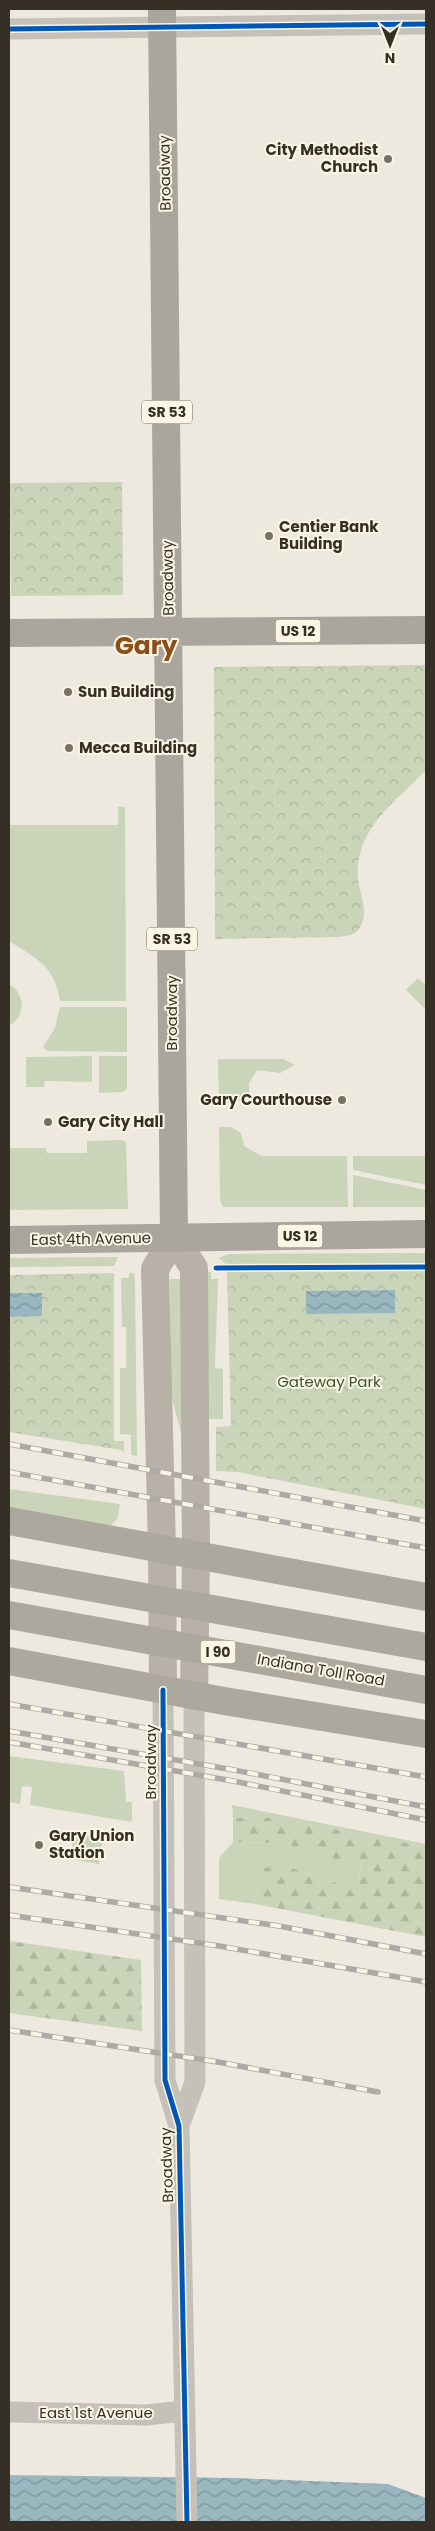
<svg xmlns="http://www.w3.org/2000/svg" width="435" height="2531" font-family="Poppins,sans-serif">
  <defs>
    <pattern id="forest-firs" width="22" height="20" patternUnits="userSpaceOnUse" patternTransform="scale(1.25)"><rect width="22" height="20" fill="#c9d4b8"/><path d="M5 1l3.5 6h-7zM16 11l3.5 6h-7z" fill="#adb69e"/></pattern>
    <pattern id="park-crowns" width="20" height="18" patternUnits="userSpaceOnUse" patternTransform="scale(1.25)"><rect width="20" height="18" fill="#c9d4b8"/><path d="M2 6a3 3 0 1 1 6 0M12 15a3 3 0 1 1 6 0" fill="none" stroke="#adb69e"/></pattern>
    <pattern id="water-waves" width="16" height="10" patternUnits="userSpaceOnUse" patternTransform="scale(1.25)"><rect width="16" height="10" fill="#9ab7c0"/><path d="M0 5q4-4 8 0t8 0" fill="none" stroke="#7e959c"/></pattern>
  </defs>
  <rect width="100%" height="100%" fill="#ede9df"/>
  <!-- green -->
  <path fill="#c9d4b8" d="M 118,807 L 125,807 L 126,1001 L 60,1001 C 55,966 36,958 9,941 L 9,825 L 118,825 Z
    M 418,978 L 426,985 L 426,1010 L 406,990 Z
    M 9,984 C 26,994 26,1016 9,1026 Z
    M 60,1007 L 127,1007 L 127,1052 L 48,1051 L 43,1047 L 55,1028 Z
    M 92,1056 L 92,1082 L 45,1081 L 44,1087 L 26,1087 L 26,1057 Z
    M 99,1056 L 127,1056 L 127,1089 L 123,1092 L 99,1093 Z
    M 218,1059 L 283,1059 L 295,1065 L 280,1073 L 257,1070 L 249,1083 L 249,1093 L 235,1103 L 219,1103 Z
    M 219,1127 L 231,1127 L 241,1133 L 244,1146 L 262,1156 L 347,1156 L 348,1207 L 223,1207 L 220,1199 Z
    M 87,1141 L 121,1140 L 126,1142 L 128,1209 L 9,1210 L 9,1148 L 46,1148 L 47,1153 L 87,1153 Z
    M 353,1156 L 426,1156 L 426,1185 L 353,1170 Z
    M 353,1175 L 426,1190 L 426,1207 L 353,1207 Z
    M 426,1253 L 426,1263 L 227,1265 L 219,1258 L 229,1254 Z
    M 118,1257 L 114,1266 L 9,1267 L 9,1258 Z
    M 206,1272 L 211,1272 L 211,1279 L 218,1279 L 215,1368 L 223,1369 L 223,1419 L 206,1419 Z
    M 129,1273 L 134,1273 L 135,1282 L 137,1456 L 131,1455 L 131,1435 L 120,1434 L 120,1368 L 126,1368 L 126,1327 L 122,1327 L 121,1278 L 129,1278 Z
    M 170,1279 L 181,1279 L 181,1433 L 171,1394 Z
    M 9,1489 L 120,1504 L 118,1518 L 109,1527 L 9,1513 Z
    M 9,1756 L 124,1771 L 126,1802 L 132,1802 L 132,1822 L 30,1805 L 32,1787 L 22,1786 L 20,1804 L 9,1802 Z
    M 232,1805 L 426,1844 L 426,1847 L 277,1818 L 233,1818 Z
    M 74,1833 L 103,1838 L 99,1864 L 70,1859 Z
    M 233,1842 L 278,1843 L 361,1865 L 358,1884 L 345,1886 L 283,1865 L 258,1874 L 255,1904 L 219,1899 L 219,1858 Z"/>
  <!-- forest -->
  <path fill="url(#forest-firs)" d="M 233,1818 L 277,1818 L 426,1847 L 426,1937 L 255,1904 L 258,1874 L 263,1868 L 283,1865 L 345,1886 L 358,1884 L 361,1866 L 278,1843 L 233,1842 Z
    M 9,1941 L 141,1960 L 142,2031 L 9,2013 Z"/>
  <!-- park -->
  <path fill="url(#park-crowns)" d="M 122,482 L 123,595 L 11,596 L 10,483 Z
    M 426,665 L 426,770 C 396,801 354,830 358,878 C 359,892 368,910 362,923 C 358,935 349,936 338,937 L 215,939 L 214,667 Z
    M 426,1271 L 426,1509 L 238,1472 L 216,1471 L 216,1427 L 231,1426 L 227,1272 Z
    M 114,1273 L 114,1441 L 124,1441 L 124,1453 L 121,1450 L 9,1432 L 9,1275 Z"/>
  <!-- water -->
  <path fill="url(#water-waves)" d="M 395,1290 L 395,1313 L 306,1314 L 306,1291 Z
    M 9,1293 L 42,1293 L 42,1316 L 9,1317 Z
    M 9,2475 L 236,2478 L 388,2484 L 426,2498 L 426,2522 L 9,2522 Z"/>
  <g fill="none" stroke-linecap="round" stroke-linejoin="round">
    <!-- street -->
    <path stroke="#c6c1b8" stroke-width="21" d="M 9,29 L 426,24
      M 163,1690 L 165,2080 L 179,2126 L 187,2522
      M 179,2126 L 195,2082 L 194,1696
      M 9,2412 L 146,2415 L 184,2411"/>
    <!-- secondary -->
    <path stroke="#b7b1a8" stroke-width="28" d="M 163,1690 L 162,1549 L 155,1269 L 174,1237 L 194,1268 L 196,1556 L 194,1696"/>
    <!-- primary -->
    <path stroke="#aba69d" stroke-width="28" d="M 162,9 L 174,1237
      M 9,633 L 426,630
      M 9,1240 L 426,1234"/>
    <!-- highway -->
    <path stroke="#aca89e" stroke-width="28" d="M 9,1521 L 426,1597
      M 9,1661 L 224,1701 L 426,1734"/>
    <defs>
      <path id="rail" d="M 9,1444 L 426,1521
        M 9,1472 L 426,1548
        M 9,1704 L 426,1777
        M 9,1731 L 234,1770 L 426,1807
        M 9,1742 L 233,1781 L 426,1820
        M 9,1887 L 279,1926 L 426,1954
        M 9,1915 L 219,1946 L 426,1982
        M 9,2030 L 218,2062 L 378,2092"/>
    </defs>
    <!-- rail casing -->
    <use href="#rail" stroke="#ada9a3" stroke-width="5.5"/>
    <!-- rail -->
    <use href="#rail" stroke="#faf5e5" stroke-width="4" stroke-dasharray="11" stroke-linecap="butt"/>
    <!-- highway-bridge -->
    <path stroke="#aca89e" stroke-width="28" d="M 9,1573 L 426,1647
      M 9,1615 L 426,1690"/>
    <defs>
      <path id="cycleway" d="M 9,29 L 426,24
        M 216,1268 L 426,1267
        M 163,1690 L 165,2080 L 179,2126 L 187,2522"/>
    </defs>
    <!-- cycleway casing -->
    <use href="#cycleway" stroke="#faf5e5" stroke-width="8"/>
    <!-- cycleway -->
    <use href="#cycleway" stroke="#0057b8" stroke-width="5"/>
  </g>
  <!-- markers -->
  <g fill="#767067" stroke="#faf5e5" stroke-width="2">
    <circle cx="388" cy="159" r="5"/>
    <circle cx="269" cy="536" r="5"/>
    <circle cx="68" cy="692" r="5"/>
    <circle cx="69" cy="748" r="5"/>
    <circle cx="342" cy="1100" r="5"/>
    <circle cx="48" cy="1122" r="5"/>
    <circle cx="39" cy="1845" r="5"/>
  </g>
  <g text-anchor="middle" stroke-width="4" stroke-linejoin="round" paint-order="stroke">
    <!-- shield labels -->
    <g fill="#faf5e5" stroke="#716a5f" stroke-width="1">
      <rect x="142" y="400.5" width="50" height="23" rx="4"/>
      <rect x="275.5" y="619.5" width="45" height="23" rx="4"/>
      <rect x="147" y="927.5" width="50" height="23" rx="4"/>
      <rect x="277.5" y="1224.5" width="45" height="23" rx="4"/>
      <rect x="200.5" y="1640.5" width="35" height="23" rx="4"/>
    </g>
    <g font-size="14" font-weight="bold" fill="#362f26">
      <text x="167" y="417">SR 53</text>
      <text x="298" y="636">US 12</text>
      <text x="172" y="944">SR 53</text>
      <text x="300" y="1241">US 12</text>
      <text x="218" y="1657">I 90</text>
    </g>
    <!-- poi labels -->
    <g font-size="15" font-weight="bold" fill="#362f26" stroke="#faf5e5" text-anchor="start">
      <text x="378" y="155" text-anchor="end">City Methodist<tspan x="378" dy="17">Church</tspan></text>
      <text x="279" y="532">Centier Bank<tspan x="279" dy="17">Building</tspan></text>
      <text x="78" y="697">Sun Building</text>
      <text x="79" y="753">Mecca Building</text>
      <text x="332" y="1105" text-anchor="end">Gary Courthouse</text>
      <text x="58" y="1127">Gary City Hall</text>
      <text x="49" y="1841">Gary Union<tspan x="49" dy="17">Station</tspan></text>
    </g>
    <!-- street labels -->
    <g font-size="15" fill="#362f26" stroke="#faf5e5">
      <text transform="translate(165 173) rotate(-91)" y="5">Broadway</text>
      <text transform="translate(168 578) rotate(-91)" y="5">Broadway</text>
      <text transform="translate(172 1013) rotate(-90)" y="5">Broadway</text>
      <text transform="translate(91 1239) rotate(-1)" y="5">East 4th Avenue</text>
      <text transform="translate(321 1670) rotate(10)" y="5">Indiana Toll Road</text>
      <text transform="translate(151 1762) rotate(-90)" y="5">Broadway</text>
      <text transform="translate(167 2165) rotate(-92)" y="5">Broadway</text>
      <text x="96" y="2418">East 1st Avenue</text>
    </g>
    <!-- park labels -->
    <g font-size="15" fill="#3b5628" stroke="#faf5e5">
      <text x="329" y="1387">Gateway Park</text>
    </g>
    <!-- town labels -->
    <g font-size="25" font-weight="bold" fill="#8a4e1a" stroke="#faf5e5">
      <text x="146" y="654">Gary</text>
    </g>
  </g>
  <!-- border -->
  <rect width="435" height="2531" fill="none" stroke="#362f26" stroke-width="20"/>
  <!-- north arrow -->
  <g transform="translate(390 45) rotate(180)" stroke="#faf5e5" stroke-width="4" paint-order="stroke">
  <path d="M0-4L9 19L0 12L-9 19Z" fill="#362f26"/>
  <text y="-8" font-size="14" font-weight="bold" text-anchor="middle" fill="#362f26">N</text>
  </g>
</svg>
